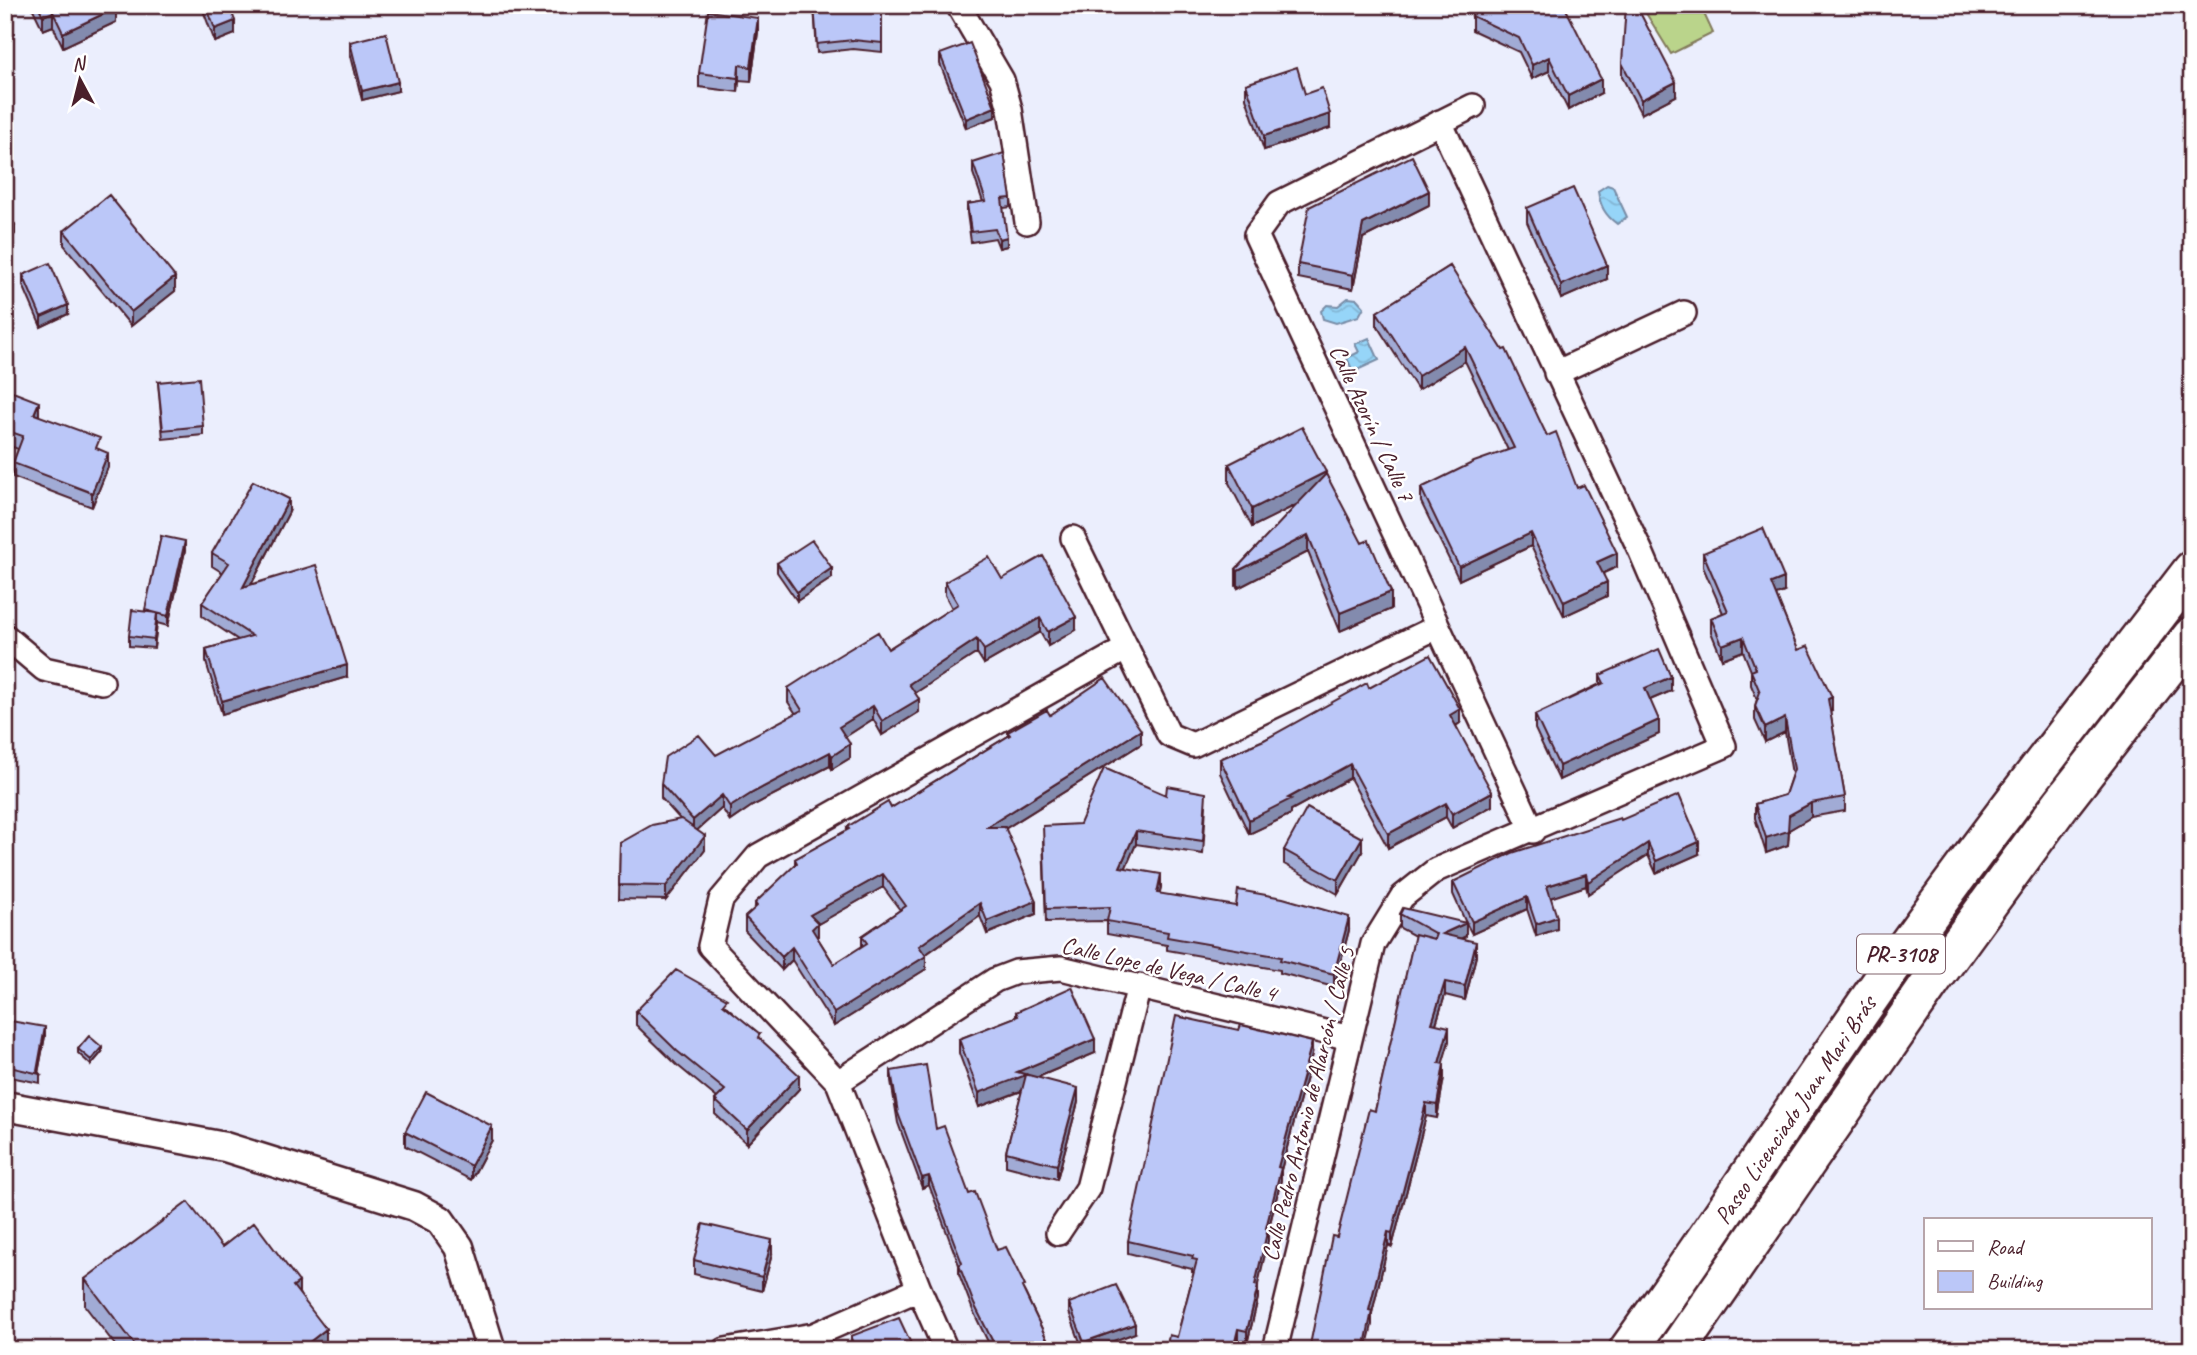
<svg xmlns="http://www.w3.org/2000/svg" width="2197" height="1355" font-family="Caveat,sans-serif">
  <defs>
    <pattern id="water-waves" width="16" height="10" patternUnits="userSpaceOnUse" patternTransform="scale(1.75)"><rect width="16" height="10" fill="#96d5f8"/><path d="M0 5q4-4 8 0t8 0" fill="none" stroke="#83b6d5"/></pattern>
  </defs>
  <rect width="100%" height="100%" fill="#ebeefd"/>
  <filter id="ink" filterUnits="userSpaceOnUse"><feTurbulence type="fractalNoise" baseFrequency=".0143" numOctaves="2"/><feDisplacementMap in="SourceGraphic" scale="14" xChannelSelector="R" yChannelSelector="G"/><feConvolveMatrix kernelMatrix="1 2 1 2 8 2 1 2 1" color-interpolation-filters="sRGB"/></filter>
  <g filter="url(#ink)">
    <!-- pitch -->
    <path fill="#bad48b" stroke="#827a5b" stroke-width="2" d="M 1641,5 L 1700,5 L 1713,33 L 1671,54 Z"/>
    <!-- water -->
    <path fill="url(#water-waves)" stroke="#788ca6" stroke-width="2" d="M 1607,185 L 1613,187 L 1627,217 L 1617,224 C 1605,215 1600,206 1598,191 Z
      M 1348,298 L 1357,299 L 1364,307 L 1359,316 L 1336,323 L 1323,319 L 1321,311 L 1327,305 L 1338,306 Z
      M 1369,338 L 1379,360 L 1353,372 L 1347,358 L 1359,352 L 1355,344 Z"/>
    <g fill="none" stroke-linecap="round" stroke-linejoin="round">
      <defs>
        <path id="minor" d="M 958,5 L 1002,80 L 1010,109 L 1027,222
          M 1473,106 L 1279,203 L 1256,235 L 1533,831
          M 1556,373 L 1684,313
          M 1073,538 L 1169,735 L 1193,745 L 1437,627
          M 5,636 L 44,669 L 102,682
          M 838,1082 L 995,980 L 1016,972 L 1061,968 L 1350,1038
          M 1058,1233 L 1088,1188 L 1139,986
          M 725,1350 L 814,1335 L 919,1289
          M 946,1350 L 919,1289 L 838,1082 L 710,946 L 721,900 L 758,856 L 1127,648
          M 1275,1350 L 1373,944 L 1402,897 L 1436,870 L 1724,746 L 1641,552 L 1440,122"/>
        <path id="tertiary" d="M 5,1106 L 225,1147 L 414,1206 L 440,1220 L 459,1247 L 491,1350"/>
        <path id="primary" d="M 1628,1350 C 1721,1221 1806,1087 1898,958 C 1992,826 2093,699 2192,570
          M 1677,1350 L 1932,981 L 2061,804 L 2192,636"/>
      </defs>
      <!-- minor casing -->
      <use href="#minor" stroke="#4a1f2b" stroke-width="28"/>
      <!-- tertiary casing -->
      <use href="#tertiary" stroke="#4a1f2b" stroke-width="33"/>
      <!-- primary casing -->
      <use href="#primary" stroke="#4a1f2b" stroke-width="42"/>
      <!-- minor -->
      <use href="#minor" stroke="#fff" stroke-width="23"/>
      <!-- tertiary -->
      <use href="#tertiary" stroke="#fff" stroke-width="28"/>
      <!-- primary -->
      <use href="#primary" stroke="#fff" stroke-width="37"/>
    </g>
    <!-- wall -->
    <path fill="#a1abd5" stroke="#4a1f2b" stroke-width="2" fill-rule="evenodd" d="M 31,5 L 115,5 L 116,22 L 63,47 L 53,26 L 43,30 Z
      M 201,5 L 229,5 L 235,34 L 215,42 Z
      M 814,5 L 882,5 L 882,52 L 853,49 L 817,53 Z
      M 1477,5 L 1601,93 L 1568,110 L 1549,71 L 1532,79 L 1519,52 L 1472,30 L 1472,16 Z
      M 758,32 L 751,81 L 739,80 L 738,92 L 699,87 L 699,73 Z
      M 350,42 L 398,91 L 362,100 L 350,52 Z
      M 940,54 L 995,117 L 966,128 L 940,64 Z
      M 1622,63 L 1676,96 L 1641,114 L 1622,77 Z
      M 1246,84 L 1305,94 L 1330,128 L 1264,150 L 1246,98 Z
      M 973,163 L 1011,198 L 1011,207 L 1003,208 L 1007,246 L 999,248 L 995,238 L 971,242 L 967,213 L 967,204 L 983,202 L 973,173 Z
      M 1429,205 L 1363,238 L 1353,289 L 1298,278 L 1298,264 Z
      M 1527,208 L 1607,279 L 1561,299 L 1527,222 Z
      M 64,231 L 175,291 L 131,326 L 64,245 Z
      M 1450,266 L 1577,488 L 1617,567 L 1603,573 L 1607,596 L 1564,616 L 1531,546 L 1459,580 L 1421,502 L 1421,488 L 1508,450 L 1465,361 L 1418,390 L 1377,326 L 1377,312 Z
      M 23,275 L 68,314 L 41,327 L 23,285 Z
      M 158,382 L 203,426 L 203,435 L 163,439 Z
      M 5,389 L 39,416 L 100,450 L 108,467 L 92,507 L 13,477 L 13,463 L 18,449 L 5,444 Z
      M 1229,464 L 1326,475 L 1391,609 L 1340,631 L 1308,552 L 1238,588 L 1236,586 L 1236,569 L 1298,504 L 1252,527 L 1229,483 Z
      M 289,512 L 251,585 L 347,677 L 222,714 L 206,662 L 206,649 L 238,640 L 202,616 L 202,603 L 223,573 L 212,566 L 212,553 Z
      M 161,536 L 185,551 L 168,626 L 157,623 L 154,648 L 129,646 L 129,636 L 145,612 Z
      M 1703,553 L 1784,592 L 1776,595 L 1798,650 L 1832,711 L 1830,712 L 1845,797 L 1845,811 L 1811,817 L 1789,830 L 1788,845 L 1766,853 L 1755,818 L 1755,804 L 1785,795 L 1792,774 L 1785,732 L 1765,742 L 1755,720 L 1755,706 L 1757,699 L 1751,685 L 1751,671 L 1743,651 L 1722,659 L 1711,632 L 1711,618 L 1723,613 L 1703,567 Z
      M 777,563 L 832,578 L 797,601 L 777,572 Z
      M 1002,579 L 1076,630 L 1048,646 L 1040,632 L 984,664 L 977,653 L 915,693 L 919,712 L 882,735 L 873,719 L 845,737 L 850,758 L 832,769 L 830,766 L 752,806 L 730,821 L 722,808 L 697,830 L 705,850 L 666,900 L 619,899 L 620,843 L 680,819 L 661,798 L 661,784 L 796,714 L 788,702 L 788,688 L 888,649 L 952,608 L 945,595 L 945,582 Z
      M 1600,675 L 1671,691 L 1650,700 L 1659,734 L 1559,780 L 1535,729 L 1535,715 L 1600,684 Z
      M 1369,688 L 1460,723 L 1456,726 L 1492,806 L 1452,828 L 1446,817 L 1388,848 L 1350,778 L 1291,810 L 1291,814 L 1249,834 L 1220,773 L 1220,759 L 1264,740 Z
      M 1050,715 L 1141,744 L 1005,829 L 1036,914 L 987,934 L 980,916 L 925,955 L 926,969 L 834,1026 L 792,960 L 782,970 L 745,931 L 745,917 L 755,909 L 755,903 L 795,866 L 795,859 L 847,830 L 847,827 L 891,808 L 1008,736 L 1008,732 ZM 883,887 L 900,910 L 862,936 L 862,947 L 834,964 L 817,937 L 818,924 Z
      M 1166,795 L 1206,806 L 1203,854 L 1136,844 L 1125,868 L 1161,887 L 1159,894 L 1349,930 L 1334,987 L 1280,973 L 1280,970 L 1167,950 L 1167,945 L 1107,934 L 1107,921 L 1046,922 L 1043,839 Z
      M 1621,820 L 1699,854 L 1656,873 L 1648,855 L 1588,894 L 1586,886 L 1550,897 L 1557,929 L 1536,936 L 1527,909 L 1472,934 L 1466,923 L 1466,936 L 1462,939 L 1476,956 L 1465,1000 L 1445,995 L 1436,1024 L 1449,1041 L 1442,1063 L 1444,1077 L 1437,1118 L 1426,1116 L 1392,1247 L 1388,1245 L 1372,1313 L 1372,1325 L 1337,1237 L 1375,1111 L 1415,936 L 1400,928 L 1400,914 L 1466,923 L 1453,894 L 1453,882 Z
      M 1284,850 L 1362,852 L 1338,894 L 1284,864 Z
      M 727,1007 L 760,1039 L 799,1089 L 747,1144 L 715,1114 L 715,1100 L 717,1098 L 677,1065 L 636,1025 L 636,1011 Z
      M 1016,1012 L 1095,1053 L 1038,1077 L 1078,1102 L 1057,1179 L 1006,1166 L 1006,1152 L 1022,1091 L 979,1107 L 959,1053 L 959,1039 L 1016,1017 Z
      M 5,1020 L 45,1036 L 38,1073 L 40,1074 L 40,1083 L 5,1076 Z
      M 78,1049 L 102,1052 L 91,1065 L 78,1053 Z
      M 1312,1055 L 1281,1170 L 1281,1180 L 1268,1231 L 1268,1241 L 1257,1286 L 1258,1298 L 1247,1344 L 1238,1342 L 1177,1337 L 1194,1272 L 1192,1272 L 1192,1269 L 1128,1253 L 1128,1241 Z
      M 891,1071 L 936,1129 L 997,1250 L 1025,1293 L 1052,1350 L 992,1350 L 974,1313 L 959,1274 L 959,1265 L 929,1185 L 922,1188 L 898,1123 L 891,1081 Z
      M 405,1132 L 492,1140 L 471,1180 L 405,1146 Z
      M 222,1247 L 299,1293 L 326,1350 L 119,1350 L 85,1306 L 85,1279 Z
      M 772,1254 L 762,1291 L 694,1274 L 694,1260 Z
      M 1069,1303 L 1135,1333 L 1089,1350 L 1083,1350 L 1069,1312 Z
      M 851,1336 L 914,1350 L 853,1350 L 851,1345 Z"/>
    <!-- shaded-wall -->
    <path fill="#838bae" stroke="#4a1f2b" stroke-width="2" d="M 116,8 L 116,22 L 63,47 L 63,33 Z
      M 53,12 L 53,26 L 43,30 L 43,16 Z
      M 758,18 L 758,32 L 751,81 L 751,67 Z
      M 235,21 L 235,34 L 215,42 L 215,29 Z
      M 1549,57 L 1549,71 L 1532,79 L 1532,65 Z
      M 739,65 L 739,80 L 738,92 L 738,78 Z
      M 1601,79 L 1601,93 L 1568,110 L 1568,96 Z
      M 398,82 L 398,91 L 362,100 L 362,91 Z
      M 1676,82 L 1676,96 L 1641,114 L 1641,100 Z
      M 995,107 L 995,117 L 966,128 L 966,119 Z
      M 1330,114 L 1330,128 L 1264,150 L 1264,136 Z
      M 1429,191 L 1429,205 L 1363,238 L 1353,289 L 1353,275 L 1363,224 Z
      M 15,225 L 15,234 L 5,244 L 5,235 Z
      M 1007,237 L 1007,246 L 999,248 L 999,239 Z
      M 1607,265 L 1607,279 L 1561,299 L 1561,285 Z
      M 175,277 L 175,291 L 131,326 L 131,312 Z
      M 68,305 L 68,314 L 41,327 L 41,317 Z
      M 1465,347 L 1465,361 L 1418,390 L 1418,376 Z
      M 39,402 L 39,416 L 34,414 Z
      M 108,453 L 108,467 L 92,507 L 92,493 Z
      M 1326,472 L 1326,490 L 1252,527 L 1252,509 Z
      M 289,499 L 289,512 L 243,600 L 243,587 Z
      M 1531,533 L 1531,546 L 1459,580 L 1459,567 Z
      M 1308,535 L 1308,552 L 1238,588 L 1238,571 Z
      M 185,541 L 185,551 L 168,626 L 168,616 Z
      M 1617,553 L 1617,567 L 1597,576 L 1597,562 Z
      M 832,568 L 832,578 L 797,601 L 797,592 Z
      M 1784,578 L 1784,592 L 1771,597 L 1771,583 Z
      M 1607,582 L 1607,596 L 1564,616 L 1564,602 Z
      M 1391,592 L 1391,609 L 1340,631 L 1340,613 Z
      M 157,613 L 157,623 L 154,648 L 154,639 Z
      M 1076,617 L 1076,630 L 1048,646 L 1048,632 Z
      M 1040,618 L 1040,632 L 984,664 L 984,650 Z
      M 1743,637 L 1743,651 L 1722,659 L 1722,645 Z
      M 977,639 L 977,653 L 909,697 L 909,684 Z
      M 347,665 L 347,677 L 222,714 L 222,701 Z
      M 1671,677 L 1671,691 L 1645,702 L 1645,688 Z
      M 1832,697 L 1832,711 L 1828,713 L 1828,699 Z
      M 919,699 L 919,712 L 882,735 L 882,721 Z
      M 873,706 L 873,719 L 839,741 L 839,727 Z
      M 1460,709 L 1460,723 L 1450,729 L 1450,715 Z
      M 1785,718 L 1785,732 L 1765,742 L 1765,728 Z
      M 1659,720 L 1659,734 L 1559,780 L 1559,766 Z
      M 1141,730 L 1141,744 L 987,840 L 987,827 Z
      M 850,744 L 850,758 L 832,769 L 832,756 Z
      M 830,752 L 830,766 L 752,806 L 730,821 L 730,807 L 752,793 Z
      M 1350,764 L 1350,778 L 1291,810 L 1291,814 L 1249,834 L 1249,820 Z
      M 1492,792 L 1492,806 L 1452,828 L 1452,814 Z
      M 722,795 L 722,808 L 693,834 L 693,820 Z
      M 1446,803 L 1446,817 L 1388,848 L 1388,834 Z
      M 1811,803 L 1811,817 L 1789,830 L 1788,845 L 1766,853 L 1766,838 L 1789,815 Z
      M 1136,831 L 1136,844 L 1120,881 L 1120,867 Z
      M 705,836 L 705,850 L 666,900 L 666,886 Z
      M 1362,838 L 1362,852 L 1338,894 L 1338,880 Z
      M 1699,842 L 1699,854 L 1656,873 L 1656,861 Z
      M 1648,843 L 1648,855 L 1588,894 L 1588,882 Z
      M 883,874 L 883,887 L 818,924 L 818,937 L 812,942 L 810,915 Z
      M 1161,874 L 1161,887 L 1157,906 L 1157,893 Z
      M 1586,874 L 1586,886 L 1547,899 L 1547,886 Z
      M 1527,897 L 1527,909 L 1472,934 L 1472,922 Z
      M 1036,901 L 1036,914 L 987,934 L 987,921 Z
      M 980,903 L 980,916 L 919,959 L 919,946 Z
      M 1349,917 L 1349,930 L 1334,987 L 1334,974 Z
      M 1557,917 L 1557,929 L 1536,936 L 1536,924 Z
      M 1466,923 L 1466,936 L 1442,948 L 1442,934 Z
      M 1476,942 L 1476,956 L 1465,1000 L 1465,986 Z
      M 792,947 L 792,960 L 782,970 L 782,957 Z
      M 926,956 L 926,969 L 834,1026 L 834,1013 Z
      M 1445,982 L 1445,995 L 1432,1036 L 1432,1023 Z
      M 45,1027 L 45,1036 L 38,1073 L 37,1073 Z
      M 1449,1027 L 1449,1041 L 1439,1076 L 1439,1063 Z
      M 1095,1039 L 1095,1053 L 1026,1082 L 1026,1089 L 979,1107 L 979,1093 L 1017,1072 Z
      M 1312,1042 L 1312,1055 L 1281,1170 L 1281,1180 L 1268,1231 L 1268,1241 L 1255,1298 L 1255,1285 L 1278,1167 Z
      M 102,1047 L 102,1052 L 91,1065 L 91,1060 Z
      M 1444,1064 L 1444,1077 L 1437,1118 L 1437,1105 Z
      M 799,1075 L 799,1089 L 747,1144 L 747,1130 Z
      M 1078,1088 L 1078,1102 L 1057,1179 L 1057,1165 Z
      M 1426,1103 L 1426,1116 L 1392,1247 L 1392,1233 Z
      M 492,1126 L 492,1140 L 471,1180 L 471,1166 Z
      M 929,1176 L 929,1185 L 922,1188 L 922,1178 Z
      M 1388,1232 L 1388,1245 L 1372,1313 L 1372,1325 L 1366,1350 L 1364,1350 L 1369,1310 Z
      M 772,1240 L 772,1254 L 762,1291 L 762,1277 Z
      M 299,1282 L 299,1309 L 293,1286 Z
      M 1258,1286 L 1258,1298 L 1247,1344 L 1247,1331 Z
      M 1135,1324 L 1135,1333 L 1089,1350 L 1084,1350 L 1084,1342 Z
      M 326,1329 L 326,1350 L 307,1350 L 307,1344 Z
      M 1238,1329 L 1238,1342 L 1236,1350 L 1233,1350 Z"/>
    <!-- building -->
    <path fill="#bbc7f8" stroke="#4a1f2b" stroke-width="2" fill-rule="evenodd" d="M 38,5 L 115,5 L 116,8 L 63,33 L 53,12 L 43,16 Z
      M 206,5 L 229,5 L 235,21 L 215,29 Z
      M 814,5 L 882,5 L 882,43 L 853,40 L 817,44 Z
      M 1477,5 L 1524,5 L 1532,9 L 1539,5 L 1564,5 L 1601,79 L 1568,96 L 1549,57 L 1532,65 L 1519,38 L 1472,16 Z
      M 1626,5 L 1636,5 L 1676,82 L 1641,100 L 1622,63 Z
      M 708,11 L 758,18 L 751,67 L 739,65 L 738,78 L 699,73 Z
      M 386,33 L 398,82 L 362,91 L 350,42 Z
      M 970,43 L 995,107 L 966,119 L 940,54 Z
      M 1297,67 L 1305,94 L 1322,88 L 1330,114 L 1264,136 L 1246,84 Z
      M 1004,153 L 1011,198 L 1002,199 L 1007,237 L 999,239 L 995,229 L 971,232 L 967,204 L 986,201 L 973,163 Z
      M 1412,156 L 1429,191 L 1363,224 L 1353,275 L 1298,264 L 1309,207 Z
      M 1573,188 L 1607,265 L 1561,285 L 1527,208 Z
      M 109,195 L 175,277 L 131,312 L 64,231 Z
      M 5,216 L 15,225 L 5,235 Z
      M 50,263 L 68,305 L 41,317 L 23,275 Z
      M 1450,266 L 1503,350 L 1506,349 L 1547,436 L 1556,432 L 1577,488 L 1584,485 L 1617,553 L 1597,562 L 1607,582 L 1564,602 L 1531,533 L 1459,567 L 1421,488 L 1474,462 L 1514,448 L 1465,347 L 1418,376 L 1377,312 Z
      M 199,378 L 203,426 L 163,430 L 158,382 Z
      M 5,389 L 39,402 L 34,414 L 100,438 L 96,448 L 108,453 L 92,493 L 13,463 L 23,436 L 5,430 Z
      M 1302,427 L 1326,472 L 1252,509 L 1229,464 Z
      M 1326,474 L 1362,543 L 1369,540 L 1391,592 L 1340,613 L 1308,535 L 1238,571 L 1236,569 Z
      M 253,481 L 289,499 L 243,587 L 316,565 L 347,665 L 222,701 L 206,649 L 252,636 L 202,603 L 229,563 L 212,553 Z
      M 1763,528 L 1784,578 L 1771,583 L 1798,650 L 1808,646 L 1832,697 L 1828,699 L 1845,797 L 1811,803 L 1789,815 L 1788,831 L 1766,838 L 1755,804 L 1785,795 L 1794,769 L 1785,718 L 1765,728 L 1755,706 L 1760,692 L 1751,671 L 1756,669 L 1743,637 L 1722,645 L 1711,618 L 1728,611 L 1703,553 Z
      M 161,536 L 185,541 L 168,616 L 145,610 Z
      M 812,540 L 832,568 L 797,592 L 777,563 Z
      M 1043,556 L 1076,617 L 1048,632 L 1040,618 L 984,650 L 977,639 L 909,684 L 919,699 L 882,721 L 873,706 L 839,727 L 850,744 L 832,756 L 830,752 L 752,793 L 730,807 L 722,795 L 693,820 L 661,784 L 665,757 L 699,735 L 716,755 L 802,710 L 788,688 L 833,659 L 878,632 L 888,649 L 958,604 L 945,582 L 989,557 L 1002,579 Z
      M 132,610 L 157,613 L 154,639 L 129,636 Z
      M 1659,649 L 1671,677 L 1645,688 L 1659,720 L 1559,766 L 1535,715 L 1604,683 L 1600,675 Z
      M 1430,655 L 1460,709 L 1450,715 L 1492,792 L 1452,814 L 1446,803 L 1388,834 L 1350,764 L 1288,798 L 1291,799 L 1249,820 L 1220,759 L 1264,740 L 1367,683 L 1369,688 Z
      M 1105,678 L 1141,730 L 987,827 L 1005,827 L 1036,901 L 987,921 L 980,903 L 919,946 L 926,956 L 834,1013 L 792,947 L 782,957 L 745,917 L 757,906 L 755,903 L 797,863 L 795,859 L 849,829 L 847,827 L 888,802 L 891,808 L 1010,735 L 1008,732 L 1047,710 L 1050,715 ZM 883,874 L 906,906 L 862,936 L 867,943 L 834,964 L 812,929 L 818,923 L 810,915 Z
      M 1104,768 L 1166,795 L 1167,786 L 1206,793 L 1203,841 L 1136,831 L 1120,867 L 1161,874 L 1157,893 L 1236,906 L 1238,890 L 1283,898 L 1349,917 L 1334,974 L 1280,960 L 1281,957 L 1167,937 L 1168,932 L 1107,921 L 1110,907 L 1046,909 L 1043,826 L 1080,824 Z
      M 1679,795 L 1699,842 L 1656,861 L 1648,843 L 1588,882 L 1586,874 L 1547,886 L 1557,917 L 1536,924 L 1527,897 L 1472,922 L 1453,882 L 1512,853 L 1620,818 L 1621,820 Z
      M 1307,808 L 1362,838 L 1338,880 L 1284,850 Z
      M 681,819 L 705,836 L 666,886 L 619,885 L 620,843 L 652,825 Z
      M 1403,908 L 1466,923 L 1442,934 L 1476,942 L 1465,986 L 1445,982 L 1432,1023 L 1449,1027 L 1439,1063 L 1444,1064 L 1437,1105 L 1426,1103 L 1392,1233 L 1388,1232 L 1369,1310 L 1372,1311 L 1364,1350 L 1309,1350 L 1332,1236 L 1337,1237 L 1369,1109 L 1375,1111 L 1415,934 L 1434,939 L 1436,934 L 1400,914 Z
      M 676,970 L 727,999 L 723,1004 L 760,1034 L 758,1037 L 799,1075 L 747,1130 L 715,1100 L 725,1090 L 677,1051 L 636,1011 Z
      M 1072,987 L 1095,1039 L 1017,1072 L 1078,1088 L 1057,1165 L 1006,1152 L 1026,1075 L 979,1093 L 959,1039 L 1018,1016 L 1016,1012 Z
      M 1176,1016 L 1239,1030 L 1241,1025 L 1312,1042 L 1278,1167 L 1281,1168 L 1266,1228 L 1268,1228 L 1255,1285 L 1258,1286 L 1247,1331 L 1238,1329 L 1233,1350 L 1166,1350 L 1169,1335 L 1177,1337 L 1197,1260 L 1192,1259 L 1193,1256 L 1128,1241 Z
      M 5,1020 L 45,1027 L 37,1071 L 40,1074 L 5,1066 Z
      M 89,1036 L 102,1047 L 91,1060 L 78,1049 Z
      M 926,1065 L 936,1129 L 944,1126 L 969,1194 L 975,1192 L 997,1250 L 1006,1247 L 1025,1286 L 1022,1287 L 1052,1350 L 997,1350 L 974,1304 L 959,1265 L 962,1263 L 929,1176 L 922,1178 L 898,1113 L 891,1071 Z
      M 426,1092 L 492,1126 L 471,1166 L 405,1132 Z
      M 188,1202 L 222,1247 L 254,1222 L 299,1282 L 293,1286 L 326,1329 L 307,1344 L 311,1350 L 139,1350 L 85,1279 Z
      M 703,1224 L 772,1240 L 762,1277 L 694,1260 Z
      M 1116,1285 L 1135,1324 L 1084,1342 L 1069,1303 Z
      M 899,1318 L 914,1350 L 857,1350 L 851,1336 Z"/>
  </g>
  <g text-anchor="middle" stroke-width="5" stroke-linejoin="round" paint-order="stroke">
    <!-- shield labels -->
    <rect fill="#fff" stroke="#80626b" stroke-width="2" x="1857" y="934.5" width="88" height="39" rx="5"/>
    <g font-size="23" font-weight="bold" fill="#4a1f2b">
      <text x="1901" y="962">PR-3108</text>
    </g>
    <!-- street labels -->
    <g font-size="24" fill="#4a1f2b" stroke="#fff">
      <text transform="translate(1372 423) rotate(65)" y="8">Calle Azorín / Calle 7</text>
      <text transform="translate(1169 969) rotate(13)" y="8">Calle Lope de Vega / Calle 4</text>
      <text transform="translate(1308 1104) rotate(-76)" y="8">Calle Pedro Antonio de Alarcón / Calle 5</text>
      <text transform="translate(1795 1110) rotate(-56)" y="8">Paseo Licenciado Juan Mari Brás</text>
    </g>
  </g>
  <!-- margin -->
  <rect width="2197" height="1355" fill="none" stroke="#fff" stroke-width="28"/>
  <rect x="14" y="14" width="2169" height="1327" fill="none" stroke="#4a1f2b" stroke-width="2.5" filter="url(#ink)"/>
  <!-- legend -->
  <rect x="1924" y="1218" width="228" height="91" fill="#ffffff" stroke="#b7a5aa" stroke-width="2"/>
  <rect x="1938" y="1241" width="35" height="10" fill="#ffffff" stroke="#b7a5aa" stroke-width="2"/>
  <text x="1987" y="1254" font-size="21" fill="#4a1f2b">Road</text>
  <rect x="1938" y="1271" width="35" height="21" fill="#bbc7f8" stroke="#b7a5aa" stroke-width="2"/>
  <text x="1987" y="1288" font-size="21" fill="#4a1f2b">Building</text>
  <!-- north arrow -->
  <g transform="translate(80 80) rotate(353)" stroke="#ffffff" stroke-width="5" paint-order="stroke">
  <path d="M0-5L12 26L0 18L-12 26Z" fill="#4a1f2b"/>
  <text y="-10" font-size="19" font-weight="bold" text-anchor="middle" fill="#4a1f2b">N</text>
  </g>
</svg>
